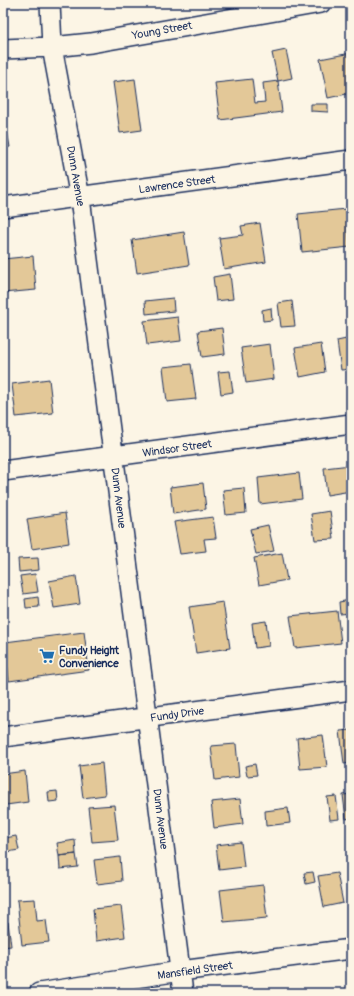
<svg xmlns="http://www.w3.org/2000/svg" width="354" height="996" font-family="Pangolin,sans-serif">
  <rect width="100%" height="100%" fill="#fcf5e5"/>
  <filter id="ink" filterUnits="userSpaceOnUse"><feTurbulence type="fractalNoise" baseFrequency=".025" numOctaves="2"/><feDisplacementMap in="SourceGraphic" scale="8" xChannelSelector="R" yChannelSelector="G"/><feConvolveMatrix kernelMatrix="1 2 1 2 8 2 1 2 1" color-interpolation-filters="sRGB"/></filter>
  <g filter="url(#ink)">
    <!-- building -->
    <path fill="#e3c898" stroke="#1b2f5e" d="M 286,50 L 292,78 L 278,81 L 272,53 Z
      M 351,53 L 351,93 L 328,98 L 320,59 Z
      M 135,79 L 142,130 L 120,133 L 113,82 Z
      M 252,79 L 255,103 L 265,102 L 263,83 L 278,81 L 282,112 L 220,120 L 215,83 Z
      M 311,104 L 328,104 L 328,112 L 311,111 Z
      M 3,109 L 10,147 L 3,148 Z
      M 346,209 L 350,247 L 302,252 L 298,214 Z
      M 260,223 L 266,262 L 224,269 L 219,238 L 243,235 L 241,226 Z
      M 184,232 L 189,265 L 137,273 L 132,240 Z
      M 33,256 L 36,290 L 3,293 L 3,259 Z
      M 230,274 L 233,299 L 216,301 L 213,277 Z
      M 173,298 L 174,311 L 146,314 L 145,301 Z
      M 292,301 L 295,326 L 281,327 L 278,303 Z
      M 271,308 L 272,320 L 263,321 L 262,310 Z
      M 178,317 L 181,341 L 147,345 L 144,321 Z
      M 222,328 L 225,354 L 202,357 L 198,331 Z
      M 351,338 L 351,369 L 341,370 L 337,341 Z
      M 270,344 L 274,379 L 246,383 L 241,348 Z
      M 321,344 L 325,372 L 300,377 L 295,348 Z
      M 191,364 L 196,399 L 167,402 L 163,367 Z
      M 230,371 L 233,392 L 221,394 L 218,372 Z
      M 49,379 L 53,413 L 16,417 L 12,384 Z
      M 351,465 L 351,491 L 327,495 L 324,468 Z
      M 299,473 L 302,499 L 260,504 L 258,478 Z
      M 203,483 L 206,509 L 173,514 L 170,487 Z
      M 244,488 L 246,513 L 226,515 L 223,490 Z
      M 330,511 L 334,539 L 315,540 L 311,514 Z
      M 65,513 L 69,543 L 32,549 L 27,519 Z
      M 213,517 L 216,538 L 204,539 L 206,551 L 180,554 L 174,522 Z
      M 268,525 L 274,551 L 256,554 L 250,529 Z
      M 282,553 L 287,580 L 259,585 L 254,558 Z
      M 38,558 L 39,570 L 19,572 L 18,559 Z
      M 35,574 L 38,592 L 23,594 L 20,576 Z
      M 76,576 L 80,604 L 54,608 L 49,581 Z
      M 38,597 L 39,607 L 26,608 L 25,599 Z
      M 350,600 L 351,613 L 340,614 L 339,602 Z
      M 223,602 L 230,648 L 196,653 L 189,607 Z
      M 337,611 L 341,643 L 295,648 L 290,616 Z
      M 266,621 L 269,646 L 255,648 L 252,623 Z
      M 84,632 L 89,670 L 9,681 L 5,642 Z
      M 351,730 L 351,763 L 344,764 L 340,731 Z
      M 323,735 L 327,767 L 300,769 L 297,738 Z
      M 236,744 L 239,777 L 215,780 L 211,746 Z
      M 102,763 L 105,795 L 83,798 L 79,766 Z
      M 255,764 L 257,775 L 247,776 L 245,766 Z
      M 25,771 L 28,802 L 6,805 L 3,774 Z
      M 57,791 L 58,801 L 49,802 L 48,792 Z
      M 351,794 L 351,818 L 346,819 L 343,795 Z
      M 336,796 L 339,819 L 330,820 L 327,797 Z
      M 240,799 L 243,824 L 214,828 L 211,802 Z
      M 114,805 L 118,840 L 92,842 L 88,807 Z
      M 288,808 L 290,823 L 266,826 L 265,811 Z
      M 16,836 L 19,850 L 7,852 L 5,838 Z
      M 75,840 L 76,854 L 59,856 L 57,843 Z
      M 241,842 L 244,867 L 219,870 L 216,845 Z
      M 76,854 L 78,867 L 60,869 L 59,856 Z
      M 120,857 L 122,881 L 97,884 L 94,860 Z
      M 313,872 L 315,882 L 306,884 L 304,873 Z
      M 337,873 L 343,903 L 324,907 L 318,876 Z
      M 263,885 L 267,918 L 224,922 L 220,890 Z
      M 35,899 L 37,921 L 46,920 L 49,942 L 22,945 L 17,900 Z
      M 121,906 L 125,937 L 96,941 L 93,909 Z
      M 8,922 L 11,946 L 3,947 L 3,923 Z"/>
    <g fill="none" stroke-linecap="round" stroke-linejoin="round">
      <defs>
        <path id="minor" d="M 50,3 L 52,47 L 80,198 L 183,993
          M 3,49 L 52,47 L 91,43 L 321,3
          M 3,207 L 351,160
          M 3,471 L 351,424
          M 3,737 L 351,690
          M 39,993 L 180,971 L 351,949"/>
      </defs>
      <!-- minor casing -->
      <use href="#minor" stroke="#1b2f5e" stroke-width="22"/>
      <!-- minor -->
      <use href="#minor" stroke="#fcf5e5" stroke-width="19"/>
    </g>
  </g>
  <!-- icons -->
  <defs>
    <symbol id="supermarket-bare" viewBox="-9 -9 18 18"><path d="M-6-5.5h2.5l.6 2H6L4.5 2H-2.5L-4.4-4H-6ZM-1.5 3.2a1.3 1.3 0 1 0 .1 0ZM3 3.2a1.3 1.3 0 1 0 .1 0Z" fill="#1f6fb2" stroke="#fcf5e5" stroke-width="2.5" paint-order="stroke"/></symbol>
  </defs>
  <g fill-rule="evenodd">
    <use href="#supermarket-bare" x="36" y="645" width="22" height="22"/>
  </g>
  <g text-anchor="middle" stroke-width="3.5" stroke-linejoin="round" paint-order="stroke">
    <!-- street labels -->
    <g font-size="11" fill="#1b2f5e" stroke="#fcf5e5">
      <text transform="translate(162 30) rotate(-10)" y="4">Young Street</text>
      <text transform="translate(76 176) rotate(80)" y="4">Dunn Avenue</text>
      <text transform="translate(177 184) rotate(-8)" y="4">Lawrence Street</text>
      <text transform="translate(177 448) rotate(-8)" y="4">Windsor Street</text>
      <text transform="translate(119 498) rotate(83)" y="4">Dunn Avenue</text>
      <text transform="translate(177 714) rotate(-8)" y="4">Fundy Drive</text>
      <text transform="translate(161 819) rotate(83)" y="4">Dunn Avenue</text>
      <text transform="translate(195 970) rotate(-8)" y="4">Mansfield Street</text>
    </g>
    <!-- poi labels -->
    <g font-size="11" font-weight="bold" fill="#1b2f5e" stroke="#fcf5e5" text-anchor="start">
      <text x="59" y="654">Fundy Height<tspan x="59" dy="13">Convenience</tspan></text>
    </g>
  </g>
  <!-- margin -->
  <rect width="354" height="996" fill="none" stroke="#fcf5e5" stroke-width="16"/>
  <rect x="8" y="8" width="338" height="980" fill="none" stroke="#1b2f5e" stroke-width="1.5" filter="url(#ink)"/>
</svg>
